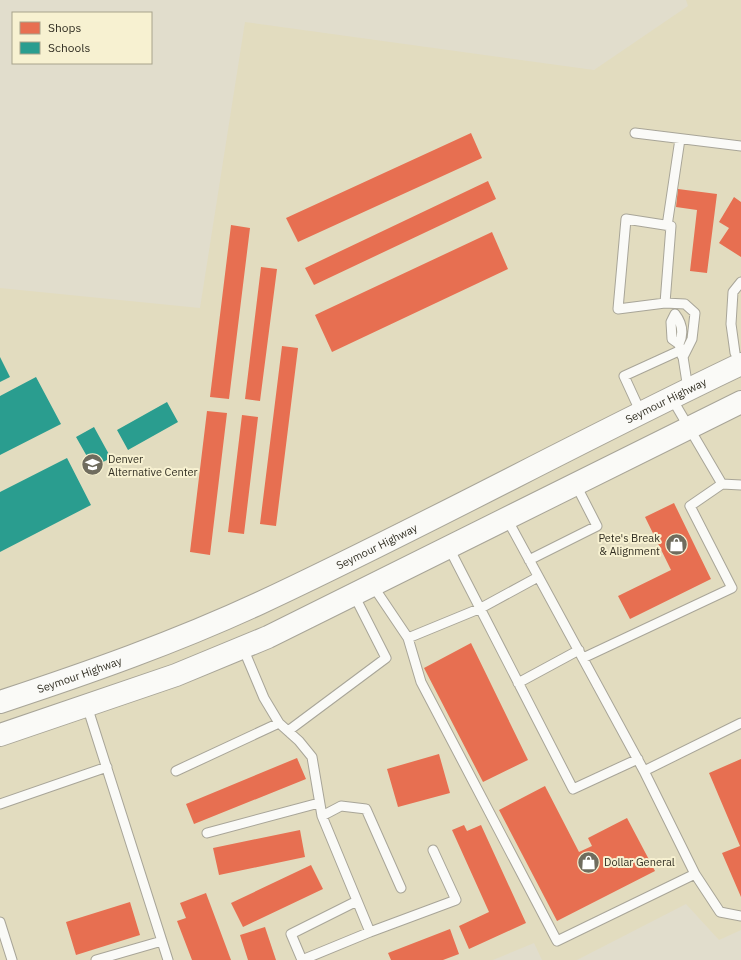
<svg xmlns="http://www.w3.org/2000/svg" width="741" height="960" font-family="'IBM Plex Sans',sans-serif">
  <rect width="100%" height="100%" fill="#e1ddcc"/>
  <!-- built -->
  <path fill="#e2dcbf" d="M 686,0 L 741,0 L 741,930 L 719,940 L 686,904 L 577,960 L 542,960 L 534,943 L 493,960 L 0,960 L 0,288 L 200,308 L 245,22 L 594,70 L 688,6 Z"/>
  <!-- shops -->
  <path fill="#e76f51" d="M 471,133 L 482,158 L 298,242 L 286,218 Z
    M 488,181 L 496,199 L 314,285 L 305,268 Z
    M 678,189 L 717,194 L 707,273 L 690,271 L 697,210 L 676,207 Z
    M 734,197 L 741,202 L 741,257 L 719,243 L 729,228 L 719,222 Z
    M 231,225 L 250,228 L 229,399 L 210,397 Z
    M 492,232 L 508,269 L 332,352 L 315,315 Z
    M 261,267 L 277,269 L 260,401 L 245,399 Z
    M 282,346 L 298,348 L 276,526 L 260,524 Z
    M 207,411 L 227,413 L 210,555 L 190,552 Z
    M 242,415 L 258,417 L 244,534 L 228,532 Z
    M 674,503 L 711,579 L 630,619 L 618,596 L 671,570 L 645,517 Z
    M 471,643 L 528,760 L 483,782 L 424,668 Z
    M 439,754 L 450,793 L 398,807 L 387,769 Z
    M 297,758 L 306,779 L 194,824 L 186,804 Z
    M 741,759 L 741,897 L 722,853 L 740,846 L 709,773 Z
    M 545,786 L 579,852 L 592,846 L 588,838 L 627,818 L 655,871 L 557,921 L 499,810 Z
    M 464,825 L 467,831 L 481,825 L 526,923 L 469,949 L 459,926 L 489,912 L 452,830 Z
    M 300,830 L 305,857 L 219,875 L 213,848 Z
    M 311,865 L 323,889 L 243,927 L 231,903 Z
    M 206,893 L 231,960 L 192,960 L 177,921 L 186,918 L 180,903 Z
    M 130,902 L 140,935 L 76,955 L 66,922 Z
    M 265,927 L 276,960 L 248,960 L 240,935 Z
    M 450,929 L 459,954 L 443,960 L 391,960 L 388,953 Z"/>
  <!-- schools -->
  <path fill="#2a9d8f" d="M 0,357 L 10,377 L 0,382 Z
    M 36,377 L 61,424 L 0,455 L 0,396 Z
    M 167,402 L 178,422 L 128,450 L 117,430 Z
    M 94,427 L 111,458 L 93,467 L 76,437 Z
    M 67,458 L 91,505 L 0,552 L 0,492 Z"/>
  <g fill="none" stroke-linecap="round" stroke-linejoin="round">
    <defs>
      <path id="lane" d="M 635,133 L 741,146
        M 667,226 L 680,139
        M 665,303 L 671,226 L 626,219 L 618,309 L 665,303 L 685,304 L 695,313 L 692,339 L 683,357 L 688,389
        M 679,344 L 672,339 L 671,322 L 675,314 C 682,323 684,333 679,344 L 682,356
        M 735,353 L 731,324 L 733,292 L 741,282
        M 671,397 L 722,484 L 741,485
        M 641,413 L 624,376 L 681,350
        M 507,519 L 644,771 L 741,723
        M 449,548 L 573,789 L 638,759
        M 529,560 L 597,526 L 576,485
        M 373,586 L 408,638 L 481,608 L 538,577
        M 408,638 L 421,682 L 557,941 L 695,874 L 644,771
        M 243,648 L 264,698 L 279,723 L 299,741 L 312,757 L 322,816 L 370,932 L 456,900 L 433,850
        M 583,658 L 732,588 L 690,506 L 722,484
        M 518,683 L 579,650
        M 87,706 L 168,960
        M 288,731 L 386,658 L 354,595
        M 176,771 L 279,723
        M 0,804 L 107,767
        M 322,816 L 341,806 L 366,809 L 401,888
        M 207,833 L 319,803
        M 695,874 L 720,912 L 741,916
        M 357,901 L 291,934 L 302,960 L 370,932
        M 0,922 L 12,960
        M 96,960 L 162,941"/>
      <g id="primary">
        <path id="s1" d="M 0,702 C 88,673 176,642 260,603 C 423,527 579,441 741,364"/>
        <path d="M 0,735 L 176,675 L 268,637 L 741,402"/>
      </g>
    </defs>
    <!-- lane casing -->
    <use href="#lane" stroke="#a8a598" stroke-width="11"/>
    <!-- primary casing -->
    <use href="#primary" stroke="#a8a598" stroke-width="24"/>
    <!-- lane -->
    <use href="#lane" stroke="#fafaf7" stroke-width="9"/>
    <!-- primary -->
    <use href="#primary" stroke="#fafaf7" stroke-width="22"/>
  </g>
  <!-- icons -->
  <defs>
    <symbol id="school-disc" viewBox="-11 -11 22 22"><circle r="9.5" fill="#6f6c5e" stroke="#f7f1d1"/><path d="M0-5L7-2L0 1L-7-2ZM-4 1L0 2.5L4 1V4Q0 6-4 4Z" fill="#fff"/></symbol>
    <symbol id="shop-disc" viewBox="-11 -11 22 22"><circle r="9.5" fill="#6f6c5e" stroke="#f7f1d1"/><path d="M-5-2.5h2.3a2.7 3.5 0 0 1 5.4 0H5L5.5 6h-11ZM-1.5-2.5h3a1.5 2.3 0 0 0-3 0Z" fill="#fff"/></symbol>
  </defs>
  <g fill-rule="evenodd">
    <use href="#school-disc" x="80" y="452" width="25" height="25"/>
    <use href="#shop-disc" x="664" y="532" width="25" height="25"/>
    <use href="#shop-disc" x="576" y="850" width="25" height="25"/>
  </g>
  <g text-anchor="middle" stroke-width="4" stroke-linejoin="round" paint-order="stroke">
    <!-- street labels -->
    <g font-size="11" fill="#322f23" stroke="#f7f1d1">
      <text dy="4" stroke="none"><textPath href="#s1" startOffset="732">Seymour Highway</textPath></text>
      <text dy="4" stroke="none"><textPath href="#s1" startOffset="408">Seymour Highway</textPath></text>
      <text dy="4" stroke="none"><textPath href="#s1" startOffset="84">Seymour Highway</textPath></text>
    </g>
    <!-- poi labels -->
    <g font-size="11" fill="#322f23" stroke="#f7f1d1" text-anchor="start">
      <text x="108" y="463">Denver<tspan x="108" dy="13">Alternative Center</tspan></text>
      <text x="660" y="542" text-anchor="end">Pete's Break<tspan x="660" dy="13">&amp; Alignment</tspan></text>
      <text x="604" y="866">Dollar General</text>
    </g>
  </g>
  <!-- legend -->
  <rect x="12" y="12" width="140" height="52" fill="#f7f1d1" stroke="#a8a38b"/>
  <rect x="20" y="22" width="20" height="12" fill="#e76f51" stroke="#a8a38b"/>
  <text x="48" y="32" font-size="12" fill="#322f23">Shops</text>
  <rect x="20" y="42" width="20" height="12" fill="#2a9d8f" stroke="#a8a38b"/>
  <text x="48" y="52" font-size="12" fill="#322f23">Schools</text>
</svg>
